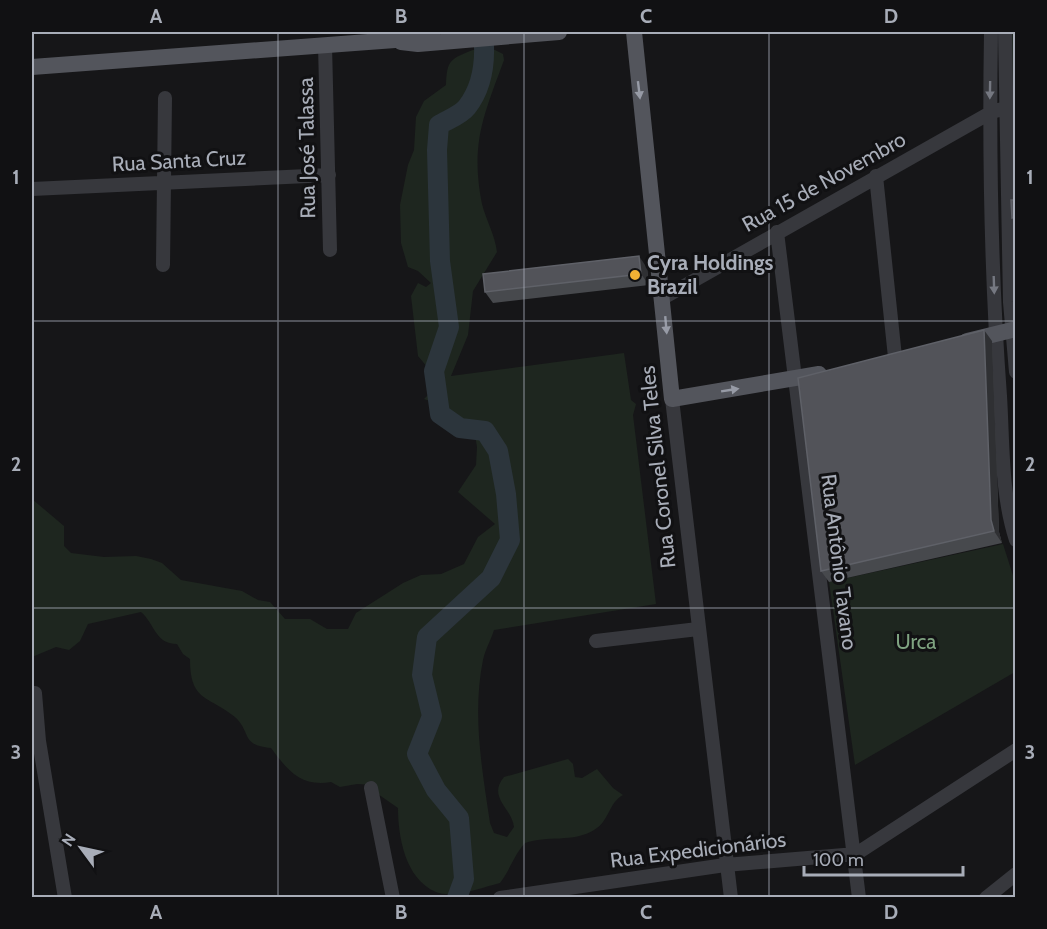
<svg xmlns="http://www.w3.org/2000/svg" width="1047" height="929" font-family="Cabin,sans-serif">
  <rect width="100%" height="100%" fill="#161618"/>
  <!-- green -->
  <path fill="#1e261f" d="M 1007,32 L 1016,32 L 1015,105 L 1008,106 Z
    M 473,50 L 495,50 L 503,54 L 504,60 C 484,115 470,143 482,204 C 486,220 495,235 497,252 L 473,291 L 468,335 L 451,376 L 624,353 L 631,400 L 636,404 L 633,415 L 656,604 L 494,630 C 491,640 485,650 483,660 C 472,714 482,769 490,823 L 494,833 L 507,837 L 514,827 C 512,808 487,797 504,777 L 568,759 L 573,764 L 575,777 L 582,778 L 597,769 L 613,788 L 623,795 C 609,802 609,822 594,830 C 573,843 547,835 525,843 C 514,855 510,870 500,883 C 483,887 454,899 436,892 C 405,879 398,836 398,808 L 375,792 L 375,785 L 357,784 L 340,787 L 331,782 C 301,787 288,771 271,748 C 240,745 252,733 235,717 C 208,695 190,702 190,659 L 183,654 L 177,644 C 155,644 155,624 141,612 L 88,624 L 80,641 L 69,650 L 56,647 L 32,657 L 32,499 L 64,526 L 64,546 L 71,553 L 104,557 L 136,556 L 151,559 L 162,563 L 181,580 L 242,591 L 258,600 L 270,602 L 285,619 L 310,619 L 327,629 L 348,629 L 356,613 L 403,583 L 421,575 L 441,574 L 464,564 L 478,537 L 495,524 L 458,492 L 476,465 L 477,447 L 474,429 L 468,423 L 444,412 L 444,406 L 424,399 L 435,388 L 438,380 L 418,356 L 411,296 L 418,283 L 426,287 L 431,283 L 418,271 L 408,267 L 401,243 L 400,205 L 408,165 L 414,150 L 416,117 L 424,101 L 446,85 C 447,60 450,59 473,50 Z
    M 1003,544 L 1015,582 L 1015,672 L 855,765 L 829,582 Z"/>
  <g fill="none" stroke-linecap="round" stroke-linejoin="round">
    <!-- river -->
    <path stroke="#2c353c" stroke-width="20" d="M 457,898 L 464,879 L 459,818 L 436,790 L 417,754 L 432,716 L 422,675 L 427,637 L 491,578 L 510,540 L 506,494 L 498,451 L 485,431 L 460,428 L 440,414 L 434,371 L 449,327 L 440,261 L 437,150 L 439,125 C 447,120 461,115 467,107 C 484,85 486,58 483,32"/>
    <!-- minor -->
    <path stroke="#37383d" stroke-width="14" d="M 991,32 C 989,153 991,275 1000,396 C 1003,444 1001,494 1016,540
      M 1005,32 L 1010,302 L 1016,372
      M 325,45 L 330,250
      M 876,176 L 895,357
      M 32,189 L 329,175
      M 777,232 L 859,898
      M 163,265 L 165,98
      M 663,298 L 990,113 L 1016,104
      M 672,399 L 731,898
      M 596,641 L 698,629
      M 35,693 L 39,741 L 65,898
      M 371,788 L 393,898
      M 500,898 L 725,865 L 856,854 L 1016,750
      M 986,898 L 1016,874"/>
    <!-- major -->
    <path stroke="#53555c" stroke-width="16" d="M 634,32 L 672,399 L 819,374
      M 401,42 L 418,44 L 559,32
      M 32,67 L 395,40 L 432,32
      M 967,341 L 1016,329"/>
  </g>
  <!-- wall -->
  <path fill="#47494d" d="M 647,268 L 649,285 L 493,303 L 485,292 Z
    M 992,341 L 999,532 L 1002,543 L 829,582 L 821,571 Z"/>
  <!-- shaded-wall -->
  <path fill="#2f3033" d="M 639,256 L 647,268 L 649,285 L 641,274 Z
    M 984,330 L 992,341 L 999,532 L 1002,543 L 994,531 L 991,520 Z"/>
  <!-- building -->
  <path fill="#525359" stroke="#5f6168" stroke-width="1.5" d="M 1011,200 L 1016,200 L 1016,217 L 1012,218 Z
    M 639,256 L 641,274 L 485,292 L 483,274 Z
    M 984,330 L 991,520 L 994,531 L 821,571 L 798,378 Z"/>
  <!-- one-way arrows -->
  <defs><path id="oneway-solid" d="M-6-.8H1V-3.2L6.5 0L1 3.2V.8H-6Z" transform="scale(1.5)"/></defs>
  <g fill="#979ba6">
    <use href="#oneway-solid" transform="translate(639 90) rotate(83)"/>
    <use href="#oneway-solid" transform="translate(666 325) rotate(85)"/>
    <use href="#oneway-solid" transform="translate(730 390) rotate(-9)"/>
  </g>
  <g fill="#757881">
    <use href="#oneway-solid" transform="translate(990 90) rotate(91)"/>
    <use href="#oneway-solid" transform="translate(994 285) rotate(88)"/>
  </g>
  <!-- grid -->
  <path fill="none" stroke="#a8adb8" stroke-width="1.5" stroke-opacity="0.55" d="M 278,32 L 278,898M 524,32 L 524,898M 769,32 L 769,898M 32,321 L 1016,321M 32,608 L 1016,608"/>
  <!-- markers -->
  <circle fill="#f2b134" stroke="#111113" stroke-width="2" cx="635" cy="275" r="6"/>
  <g text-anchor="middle" stroke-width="6" stroke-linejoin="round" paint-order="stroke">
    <!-- street labels -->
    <g font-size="21" fill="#a8adb8" stroke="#111113">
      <text transform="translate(307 148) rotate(-91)" y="7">Rua José Talassa</text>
      <text transform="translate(179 161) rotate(-3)" y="7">Rua Santa Cruz</text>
      <text transform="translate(824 182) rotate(-29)" y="7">Rua 15 de Novembro</text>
      <text transform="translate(658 467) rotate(-96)" y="7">Rua Coronel Silva Teles</text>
      <text transform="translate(839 562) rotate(83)" y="7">Rua Antônio Tavano</text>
      <text transform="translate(698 850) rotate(-7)" y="7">Rua Expedicionários</text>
    </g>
    <!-- poi labels -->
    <g font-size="21" font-weight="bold" fill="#a8adb8" stroke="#111113" text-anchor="start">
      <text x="647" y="270">Cyra Holdings<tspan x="647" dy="24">Brazil</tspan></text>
    </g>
    <!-- park labels -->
    <g font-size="21" fill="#7fa381" stroke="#111113">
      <text x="916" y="649">Urca</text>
    </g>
  </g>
  <!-- border -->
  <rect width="1047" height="929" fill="none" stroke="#111113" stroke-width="66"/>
  <!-- north arrow -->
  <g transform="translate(81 848) rotate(303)" stroke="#111113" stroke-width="4.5" paint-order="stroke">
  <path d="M0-4.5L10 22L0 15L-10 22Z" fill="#a8adb8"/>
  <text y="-9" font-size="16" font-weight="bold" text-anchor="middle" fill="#a8adb8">N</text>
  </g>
  <!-- scale -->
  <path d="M804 866v9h159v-9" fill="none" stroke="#a8adb8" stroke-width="3"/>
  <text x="813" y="866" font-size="18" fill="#a8adb8" stroke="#111113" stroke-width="4.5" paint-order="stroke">100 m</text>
  <rect x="33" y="33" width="981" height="863" fill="none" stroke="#a8adb8" stroke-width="2"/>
  <g font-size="20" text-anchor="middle" font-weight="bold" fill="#a8adb8">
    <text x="156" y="23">A</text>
    <text x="401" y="23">B</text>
    <text x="646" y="23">C</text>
    <text x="891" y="23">D</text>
    <text x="16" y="184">1</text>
    <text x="1030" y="184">1</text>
    <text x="16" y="471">2</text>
    <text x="1030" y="471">2</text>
    <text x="16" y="759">3</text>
    <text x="1030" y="759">3</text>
    <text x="156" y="919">A</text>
    <text x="401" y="919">B</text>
    <text x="646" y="919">C</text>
    <text x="891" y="919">D</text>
  </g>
</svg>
